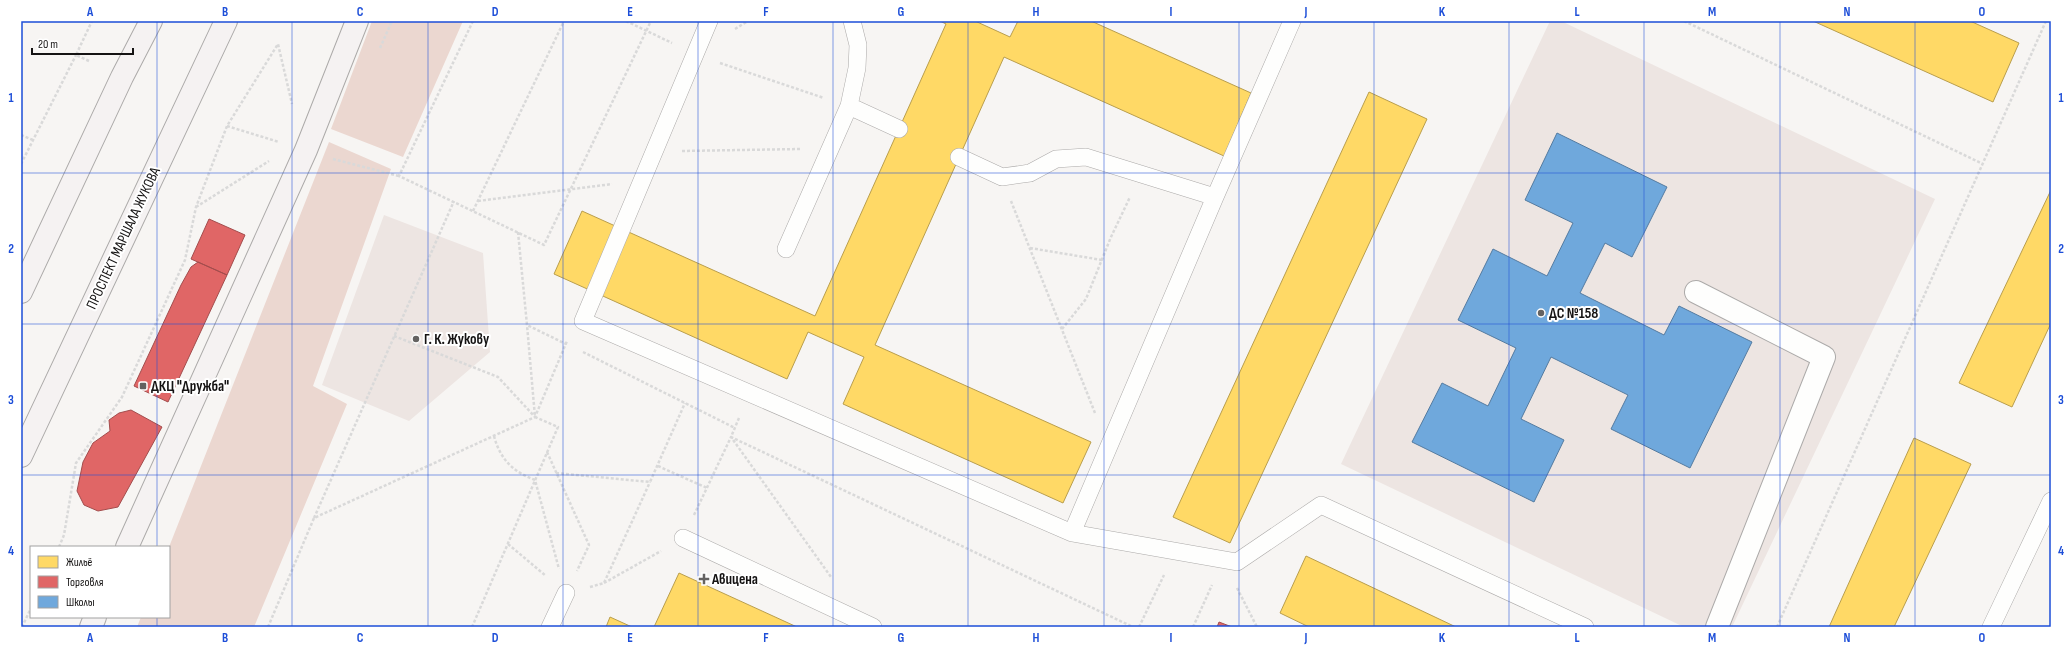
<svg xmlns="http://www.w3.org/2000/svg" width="2072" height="648" font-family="'Sofia Sans Condensed',sans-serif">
  <rect width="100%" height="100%" fill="#f7f5f3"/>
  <!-- built -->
  <path fill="#ede5e2" d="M 1550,21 L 1561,21 L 1935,199 L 1732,627 L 1684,627 L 1341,464 Z
    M 384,215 L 483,253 L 490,352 L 409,421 L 322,385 Z"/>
  <!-- green -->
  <path fill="#ebd7d0" d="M 372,21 L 463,21 L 403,157 L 331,129 Z
    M 329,142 L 391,169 L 313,386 L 347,404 L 254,627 L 137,627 L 141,617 L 169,617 L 169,547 Z"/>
  <!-- homes -->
  <path fill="#ffd966" stroke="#b99e4d" d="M 940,21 L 975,21 L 1010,37 L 1018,21 L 1091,21 L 1251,93 L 1224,156 L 1004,57 L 875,345 L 1091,442 L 1063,503 L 843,404 L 864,357 L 808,332 L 787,379 L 554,274 L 582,211 L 815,316 L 946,24 Z
    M 1813,21 L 1970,21 L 2019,43 L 1993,102 Z
    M 1369,92 L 1427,119 L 1230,543 L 1173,517 Z
    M 2051,190 L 2051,323 L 2012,407 L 1959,383 Z
    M 1914,438 L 1971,464 L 1894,627 L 1829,627 Z
    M 1306,556 L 1456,627 L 1309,627 L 1280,613 Z
    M 679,573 L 797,627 L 654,627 Z
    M 610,617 L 632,627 L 606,627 Z"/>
  <!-- shops -->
  <path fill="#e06666" stroke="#a34d4d" d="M 209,219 L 245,235 L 227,275 L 191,259 Z
    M 198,262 L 227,275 L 168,402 L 134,386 L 181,285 L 191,267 Z
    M 131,410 L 162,427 L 118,507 L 98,511 L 84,505 L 77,491 L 83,462 L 93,443 L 110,431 L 109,420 L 119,413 Z
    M 1219,622 L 1232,627 L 1217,627 Z"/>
  <!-- schools -->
  <path fill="#6fa8dc" stroke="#547ba0" d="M 1557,133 L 1667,187 L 1632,257 L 1605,243 L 1580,293 L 1664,335 L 1679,306 L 1752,342 L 1690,468 L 1611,429 L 1628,395 L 1551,357 L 1521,419 L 1564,440 L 1534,502 L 1412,442 L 1442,383 L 1488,406 L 1516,348 L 1458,320 L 1493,249 L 1547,276 L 1573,223 L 1525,200 Z"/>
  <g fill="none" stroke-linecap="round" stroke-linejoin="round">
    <defs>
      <path id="lane" d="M 709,21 L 583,321 L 1072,533 L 1237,562 L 1321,505 L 1585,627
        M 849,106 L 899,129
        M 959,157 L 1002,177 L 1030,173 L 1056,159 L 1086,157 L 1215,197
        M 786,249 L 849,106 L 857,68 L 858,45 L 852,21
        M 1072,533 L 1215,197 L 1292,21
        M 683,538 L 873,627
        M 550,627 L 566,593
        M 1991,627 L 2051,501"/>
      <path id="street" d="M 1696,292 L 1824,357 L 1717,627"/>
      <path id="secondary" d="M 21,292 L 122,77 L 151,21
        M 21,456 L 226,21
        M 127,547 L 306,150 L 357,21
        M 91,627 L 95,617"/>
    </defs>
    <!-- lane casing -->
    <use href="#lane" stroke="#acaaa9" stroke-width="18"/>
    <!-- street casing -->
    <use href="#street" stroke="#acaaa9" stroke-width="24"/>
    <!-- secondary casing -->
    <use href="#secondary" stroke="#acaaa9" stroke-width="24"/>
    <!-- path -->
    <path stroke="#d9d9d9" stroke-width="2.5" stroke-dasharray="3 2" stroke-linecap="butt" d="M 473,21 L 399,176 L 544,245 L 651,21
      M 626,21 L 672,43
      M 1684,21 L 1983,164
      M 735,29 L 748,21
      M 380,48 L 392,21
      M 89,61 L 76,55 L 92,21
      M 720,63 L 824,98
      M 227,126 L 279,142
      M 21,135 L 33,140
      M 682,151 L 801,149
      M 333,159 L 399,176
      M 21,164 L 76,55
      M 478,201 L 612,184
      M 1011,201 L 1095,413
      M 196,207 L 269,161
      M 473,211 L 564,21
      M 518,232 L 527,325 L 566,344
      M 1030,248 L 1102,260
      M 1062,329 L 1086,299 L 1111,237 L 1130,197
      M 394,336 L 498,377 L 535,417
      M 583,352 L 735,428
      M 739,418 L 731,437 L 1133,627
      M 494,436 C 500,459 513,472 535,480 L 559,569
      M 547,452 L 589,545 L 577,571
      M 658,466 L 707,488
      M 556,473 L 650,482 L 685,403
      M 694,515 L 731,437 L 831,577
      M 314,518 L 454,201
      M 508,544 L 546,576
      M 59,547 L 64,535 L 76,463 L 122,397 L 185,260 L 196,207 L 227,126 L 278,44 L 292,104
      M 604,583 L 661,551
      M 590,587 L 604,583 L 650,482
      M 1237,588 L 1257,627
      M 22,627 L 31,608
      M 268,627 L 314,518 L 535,417 L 567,341
      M 472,627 L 558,427 L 535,417 L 527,325
      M 1139,627 L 1164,575
      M 1193,627 L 1212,585
      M 1777,627 L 2046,21"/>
    <!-- lane -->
    <use href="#lane" stroke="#fefefd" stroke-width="17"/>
    <!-- street -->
    <use href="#street" stroke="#fefefd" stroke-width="22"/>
    <!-- secondary -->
    <use href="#secondary" stroke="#f5f2f2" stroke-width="22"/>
  </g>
  <!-- grid -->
  <path fill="none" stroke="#1d4ed8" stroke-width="1" stroke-opacity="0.55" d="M 157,21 L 157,547M 292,21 L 292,627M 428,21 L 428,627M 563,21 L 563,627M 698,21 L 698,627M 833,21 L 833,627M 968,21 L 968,627M 1104,21 L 1104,627M 1239,21 L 1239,627M 1374,21 L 1374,627M 1509,21 L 1509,627M 1644,21 L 1644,627M 1780,21 L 1780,627M 1915,21 L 1915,627M 21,173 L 2051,173M 21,324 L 2051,324M 21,475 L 2051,475M 157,617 L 157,627"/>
  <!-- markers -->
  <g fill="#646261" stroke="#fff" stroke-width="1.5">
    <circle cx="1541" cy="313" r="4"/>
    <circle cx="416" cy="339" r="4"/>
    <rect x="139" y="382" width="8" height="8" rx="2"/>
    <path d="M702 573h4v4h4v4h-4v4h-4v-4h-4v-4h4z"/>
  </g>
  <g text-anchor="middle" stroke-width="4" stroke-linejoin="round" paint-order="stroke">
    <!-- street labels -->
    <g font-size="15" fill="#151313" stroke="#fff">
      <text transform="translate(123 238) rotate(-65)" y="5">ПРОСПЕКТ МАРШАЛА ЖУКОВА</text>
    </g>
    <!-- poi labels -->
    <g font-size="15" font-weight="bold" fill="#151313" stroke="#fff" text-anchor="start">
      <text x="1549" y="318">ДС №158</text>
      <text x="424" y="344">Г. К. Жукову</text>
      <text x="151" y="391">ДКЦ "Дружба"</text>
      <text x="712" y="584">Авицена</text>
    </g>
  </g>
  <!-- border -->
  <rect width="2072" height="648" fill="none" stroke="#ffffff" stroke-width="44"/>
  <!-- legend -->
  <rect x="30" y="546" width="140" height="72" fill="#ffffff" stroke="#a1a1a1"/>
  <rect x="38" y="556" width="20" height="12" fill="#ffd966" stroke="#a1a1a1"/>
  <text x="66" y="566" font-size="12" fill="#151313">Жильё</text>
  <rect x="38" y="576" width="20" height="12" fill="#e06666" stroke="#a1a1a1"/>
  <text x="66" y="586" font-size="12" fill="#151313">Торговля</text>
  <rect x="38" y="596" width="20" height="12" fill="#6fa8dc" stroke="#a1a1a1"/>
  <text x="66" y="606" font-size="12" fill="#151313">Школы</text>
  <!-- scale -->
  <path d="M32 48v6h101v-6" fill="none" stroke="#151313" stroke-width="2"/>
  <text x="38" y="48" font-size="12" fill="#151313" stroke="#ffffff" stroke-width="3" paint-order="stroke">20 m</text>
  <rect x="22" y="22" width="2028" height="604" fill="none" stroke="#1d4ed8" stroke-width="1.5"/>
  <g font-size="13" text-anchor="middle" font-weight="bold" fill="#1d4ed8">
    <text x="90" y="16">A</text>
    <text x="225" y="16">B</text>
    <text x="360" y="16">C</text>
    <text x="495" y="16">D</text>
    <text x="630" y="16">E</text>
    <text x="766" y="16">F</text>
    <text x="901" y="16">G</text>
    <text x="1036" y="16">H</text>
    <text x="1171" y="16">I</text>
    <text x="1306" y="16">J</text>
    <text x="1442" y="16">K</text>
    <text x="1577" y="16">L</text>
    <text x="1712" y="16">M</text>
    <text x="1847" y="16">N</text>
    <text x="1982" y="16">O</text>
    <text x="11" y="102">1</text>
    <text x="2061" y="102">1</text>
    <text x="11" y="253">2</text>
    <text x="2061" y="253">2</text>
    <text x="11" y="404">3</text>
    <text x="2061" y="404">3</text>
    <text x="11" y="555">4</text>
    <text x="2061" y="555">4</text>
    <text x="90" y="642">A</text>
    <text x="225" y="642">B</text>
    <text x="360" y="642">C</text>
    <text x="495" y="642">D</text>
    <text x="630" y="642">E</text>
    <text x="766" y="642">F</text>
    <text x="901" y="642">G</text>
    <text x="1036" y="642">H</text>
    <text x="1171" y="642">I</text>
    <text x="1306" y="642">J</text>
    <text x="1442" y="642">K</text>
    <text x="1577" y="642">L</text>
    <text x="1712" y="642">M</text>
    <text x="1847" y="642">N</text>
    <text x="1982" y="642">O</text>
  </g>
</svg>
